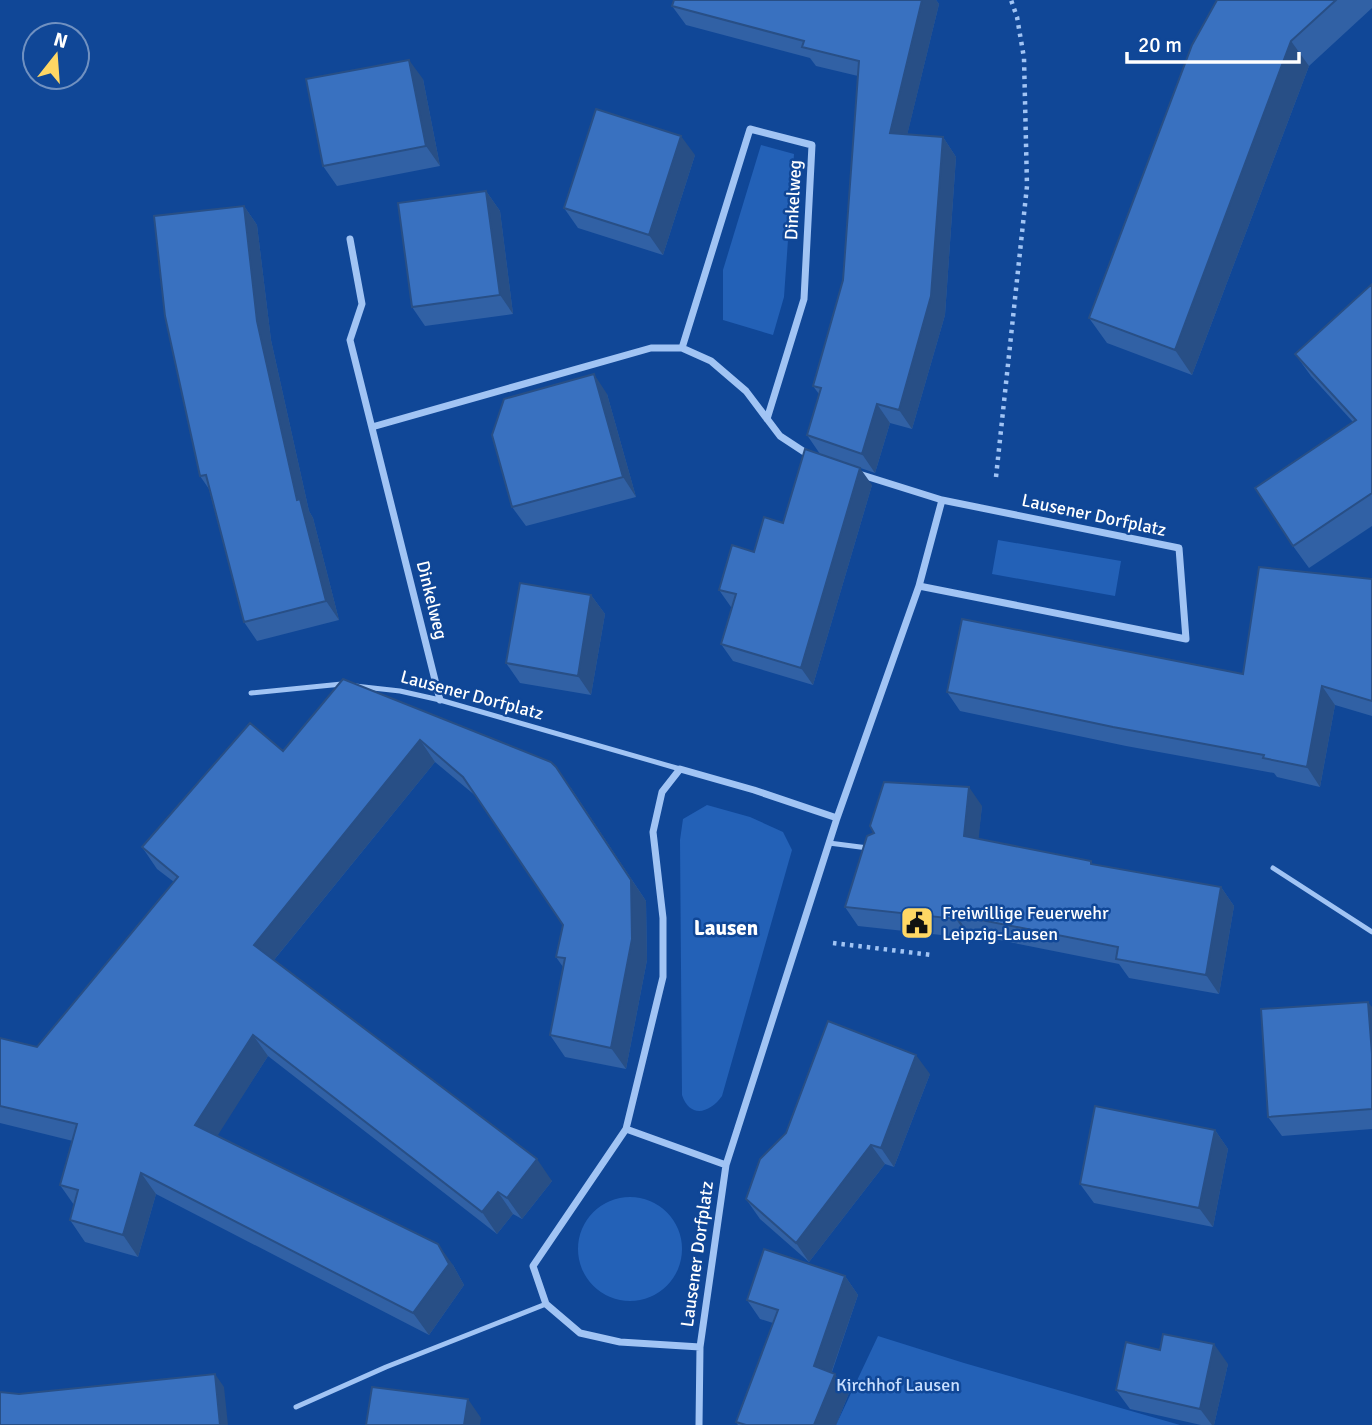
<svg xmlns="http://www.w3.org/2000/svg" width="1372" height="1425" font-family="Signika,sans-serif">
  <rect width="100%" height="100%" fill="#104797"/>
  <!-- green -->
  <path fill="#2361b7" d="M 761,145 L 794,154 L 784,297 L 773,335 L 723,320 L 723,270 Z
    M 998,540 L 1121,561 L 1115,596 L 992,574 Z
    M 707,805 L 750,817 L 783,832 L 792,850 L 722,1096 C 710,1113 690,1119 682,1095 L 680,840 L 683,819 Z
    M578 1249a52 52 0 1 1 104 0a52 52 0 1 1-104 0Z
    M 878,1336 L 964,1363 L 1180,1425 L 836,1425 Z"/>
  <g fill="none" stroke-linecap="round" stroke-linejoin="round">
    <!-- path -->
    <path stroke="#a1c4f4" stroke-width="4.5" stroke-dasharray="3.5 5" stroke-linecap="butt" d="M 996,477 L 1027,186 L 1024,58 L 1017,17 L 1011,0
      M 833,943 L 932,955"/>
    <!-- service -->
    <path stroke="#a1c4f4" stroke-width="5" d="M 355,686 L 400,691 L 440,700 L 680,769
      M 251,693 L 342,684
      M 829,843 L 868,848
      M 1273,868 L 1372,932
      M 296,1407 L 386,1367 L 546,1304"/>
    <!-- minor -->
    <path stroke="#a1c4f4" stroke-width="7" d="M 350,239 L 362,304 L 350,340 L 440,700
      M 682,348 L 750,129 L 812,145 L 804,299 L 767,419
      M 372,427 L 651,348 L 682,348 L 711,361 L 746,391 L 780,436 L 812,457
      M 859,474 L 942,500
      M 626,1129 L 663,977 L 663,918 L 653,832 L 662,792 L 680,769 L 754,790 L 837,818
      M 700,1347 L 620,1342 L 580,1333 L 546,1304 L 533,1266 L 626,1129 L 726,1165
      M 699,1425 L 700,1347 L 726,1165 L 837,818 L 919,586 L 942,500 L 1179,548 L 1186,639 L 919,586"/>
  </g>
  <!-- wall -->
  <path fill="#3161a5" d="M 674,0 L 936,0 L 939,4 L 907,135 L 943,137 L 956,157 L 945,315 L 912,429 L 890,423 L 875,473 L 820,454 L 807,435 L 819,394 L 813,386 L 843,280 L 858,76 L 816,66 L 810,58 L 686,25 L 672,6 Z
    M 1217,0 L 1372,0 L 1372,8 L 1309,66 L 1192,375 L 1107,343 L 1089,318 Z
    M 423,79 L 440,166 L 337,186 L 323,166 Z
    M 695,155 L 663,255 L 578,228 L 564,208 Z
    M 486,191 L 500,211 L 513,314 L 425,326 L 412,307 Z
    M 244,206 L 257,225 L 271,340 L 309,511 L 313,518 L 339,620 L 257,641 L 244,622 L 209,489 L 200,476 Z
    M 1372,284 L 1372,526 L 1309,568 L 1293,546 L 1353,422 L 1311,376 L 1295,354 Z
    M 607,394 L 636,497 L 526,526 L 512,507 Z
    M 872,485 L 813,685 L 733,661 L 721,644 L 732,607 L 731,607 L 719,590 L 783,523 Z
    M 1372,579 L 1372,716 L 1335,705 L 1320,787 L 1277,777 L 1274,773 L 1126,746 L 960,711 L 947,692 L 1243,674 Z
    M 591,595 L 605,614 L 591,695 L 520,683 L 506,663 Z
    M 343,679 L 571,788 L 646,901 L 647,960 L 626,1069 L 565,1057 L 550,1035 L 563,967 L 556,957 L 563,925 L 477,797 L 435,762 L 274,960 L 552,1181 L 522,1219 L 513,1214 L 497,1234 L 268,1056 L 217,1135 L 453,1265 L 464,1285 L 429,1335 L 156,1194 L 138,1257 L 85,1242 L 70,1220 L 74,1205 L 60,1185 L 73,1141 L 0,1123 L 0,1038 L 37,1047 L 174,882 L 157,869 L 142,847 L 283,751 Z
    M 982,806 L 978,839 L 1094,865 L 1221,887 L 1234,906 L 1219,994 L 1129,978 L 1119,964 L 969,934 L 969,938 L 858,926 L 845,907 L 874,833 Z
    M 1372,1007 L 1372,1129 L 1282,1136 L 1268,1117 Z
    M 930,1074 L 894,1167 L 885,1164 L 809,1262 L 760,1219 L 746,1199 Z
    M 1215,1130 L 1228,1149 L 1213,1227 L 1094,1203 L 1080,1184 Z
    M 845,1276 L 858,1295 L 832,1372 L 849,1393 L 836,1425 L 738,1425 L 736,1422 L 773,1323 L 760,1319 L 747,1300 Z
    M 1228,1364 L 1214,1425 L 1201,1425 L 1130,1409 L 1116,1390 Z"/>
  <!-- shaded-wall -->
  <path fill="#284f86" d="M 922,0 L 936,0 L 939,4 L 903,152 L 890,133 Z
    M 1291,41 L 1309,66 L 1192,375 L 1175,350 Z
    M 409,60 L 423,79 L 440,166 L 426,146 Z
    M 681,136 L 695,155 L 663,255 L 649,235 Z
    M 943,137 L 956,157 L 945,315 L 912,429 L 899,410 Z
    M 486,191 L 500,211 L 513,314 L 500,295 Z
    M 244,206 L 257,225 L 271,340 L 309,511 L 313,518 L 339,620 L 326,601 L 297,500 L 257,321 Z
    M 594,374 L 607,394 L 636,497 L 623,477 Z
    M 877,404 L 890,423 L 875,473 L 862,454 Z
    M 860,468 L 872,485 L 813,685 L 801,668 Z
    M 591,595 L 605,614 L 591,695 L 578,676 Z
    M 1322,686 L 1335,705 L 1320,787 L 1307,767 Z
    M 420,740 L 435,762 L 269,966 L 254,945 Z
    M 556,767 L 646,901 L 647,960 L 626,1069 L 611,1048 Z
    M 969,787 L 982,806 L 977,855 L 964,836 Z
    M 1221,887 L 1234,906 L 1219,994 L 1206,975 Z
    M 956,915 L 969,934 L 969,938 L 956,919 Z
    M 1368,1002 L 1372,1007 L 1372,1054 Z
    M 253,1035 L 268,1056 L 211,1146 L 195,1125 Z
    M 916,1055 L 930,1074 L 894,1167 L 881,1148 Z
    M 1215,1130 L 1228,1149 L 1213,1227 L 1199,1208 Z
    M 871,1145 L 885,1164 L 809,1262 L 796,1243 Z
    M 537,1159 L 552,1181 L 522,1219 L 507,1198 Z
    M 141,1173 L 156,1194 L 138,1257 L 123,1235 Z
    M 498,1192 L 513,1214 L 497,1234 L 482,1212 Z
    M 438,1244 L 453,1265 L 464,1285 L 429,1335 L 413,1313 Z
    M 845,1276 L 858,1295 L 827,1385 L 814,1366 Z
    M 1214,1344 L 1228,1364 L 1214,1425 L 1212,1425 L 1200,1409 Z
    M 215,1374 L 224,1387 L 228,1425 L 220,1425 Z
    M 835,1374 L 849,1393 L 836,1425 L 814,1425 Z
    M 468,1399 L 481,1418 L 480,1425 L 464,1425 Z"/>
  <!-- building -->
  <path fill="#3971c0" stroke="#284f86" stroke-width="2" d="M 674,0 L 922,0 L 890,133 L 943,137 L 931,296 L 899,410 L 877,404 L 862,454 L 807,435 L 821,388 L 813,386 L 843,280 L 859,61 L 802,47 L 804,41 L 672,6 Z
    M 1217,0 L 1336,0 L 1291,41 L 1175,350 L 1089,318 L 1192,45 Z
    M 409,60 L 426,146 L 323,166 L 306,79 Z
    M 596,109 L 681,136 L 649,235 L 564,208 Z
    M 486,191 L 500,295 L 412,307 L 398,203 Z
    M 244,206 L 257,321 L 297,500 L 300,499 L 326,601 L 244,622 L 206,475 L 200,476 L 165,316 L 154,216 Z
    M 1372,284 L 1372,493 L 1293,546 L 1255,488 L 1356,420 L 1295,354 Z
    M 594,374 L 623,477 L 512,507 L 492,435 L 504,399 Z
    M 805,449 L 860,468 L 801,668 L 721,644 L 736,594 L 719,590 L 732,545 L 754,552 L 764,517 L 783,523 Z
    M 1259,567 L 1372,579 L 1372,701 L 1322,686 L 1307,767 L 1263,758 L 1264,755 L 1113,727 L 947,692 L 962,619 L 1243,674 Z
    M 520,583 L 591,595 L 578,676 L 506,663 Z
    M 343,679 L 551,762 L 556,767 L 631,880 L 632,939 L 611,1048 L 550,1035 L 565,958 L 556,957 L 563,925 L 463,777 L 420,740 L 254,945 L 537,1159 L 507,1198 L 498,1192 L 482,1212 L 253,1035 L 195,1125 L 438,1244 L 449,1264 L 413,1313 L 141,1173 L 123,1235 L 70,1220 L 78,1190 L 60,1185 L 77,1124 L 0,1106 L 0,1038 L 37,1047 L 178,877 L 142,847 L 250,723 L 283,751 Z
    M 884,782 L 969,787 L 964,836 L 1091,861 L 1091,864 L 1221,887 L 1206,975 L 1116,959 L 1118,947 L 956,915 L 956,919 L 845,907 L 867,836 L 874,833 L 870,826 Z
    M 1368,1002 L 1372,1054 L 1372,1109 L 1268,1117 L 1261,1009 Z
    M 828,1021 L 916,1055 L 881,1148 L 871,1145 L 796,1243 L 746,1199 L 760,1159 L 786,1133 Z
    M 1095,1106 L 1215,1130 L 1199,1208 L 1080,1184 Z
    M 764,1249 L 845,1276 L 814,1366 L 835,1374 L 814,1425 L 746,1425 L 736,1422 L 778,1310 L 747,1300 Z
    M 1163,1334 L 1214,1344 L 1200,1409 L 1116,1390 L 1126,1342 L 1160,1350 Z
    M 215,1374 L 220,1425 L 0,1425 L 0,1392 L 19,1394 Z
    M 372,1387 L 468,1399 L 464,1425 L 366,1425 Z"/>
  <!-- icons -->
  <defs>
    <symbol id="civic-square" viewBox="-11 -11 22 22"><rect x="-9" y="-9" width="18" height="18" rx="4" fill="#ffd764" stroke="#104797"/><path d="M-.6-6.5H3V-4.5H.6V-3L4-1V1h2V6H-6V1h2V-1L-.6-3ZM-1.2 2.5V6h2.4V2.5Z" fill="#111"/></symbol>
  </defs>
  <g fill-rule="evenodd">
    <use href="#civic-square" x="898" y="904" width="38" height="38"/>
  </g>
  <g text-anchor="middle" stroke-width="5" stroke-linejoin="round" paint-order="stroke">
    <!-- street labels -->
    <g font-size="18" fill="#fff" stroke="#104797">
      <text transform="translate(793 200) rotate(-87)" y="6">Dinkelweg</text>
      <text transform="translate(1094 515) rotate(12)" y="6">Lausener Dorfplatz</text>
      <text transform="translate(432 600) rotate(76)" y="6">Dinkelweg</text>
      <text transform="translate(472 695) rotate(15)" y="6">Lausener Dorfplatz</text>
      <text transform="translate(697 1254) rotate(-82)" y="6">Lausener Dorfplatz</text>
    </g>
    <!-- poi labels -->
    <g font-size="18" fill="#fff" stroke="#104797" text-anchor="start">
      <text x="942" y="919">Freiwillige Feuerwehr<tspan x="942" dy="21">Leipzig-Lausen</tspan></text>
    </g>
    <!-- park labels -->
    <g font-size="18" fill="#c9dffe" stroke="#104797">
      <text x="898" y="1391">Kirchhof Lausen</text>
    </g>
    <!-- quarter labels -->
    <g font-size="21" font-weight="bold" fill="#fff" stroke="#104797">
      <text x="726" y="935">Lausen</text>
    </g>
  </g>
  <!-- north arrow -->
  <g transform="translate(56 56) rotate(17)"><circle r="33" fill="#104797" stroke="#7091c1" stroke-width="2"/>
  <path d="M0-5L12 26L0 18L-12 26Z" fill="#ffd764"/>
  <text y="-10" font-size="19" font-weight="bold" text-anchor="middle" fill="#ffffff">N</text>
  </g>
  <!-- scale -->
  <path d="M1127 52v10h172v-10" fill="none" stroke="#ffffff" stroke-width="3.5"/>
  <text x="1138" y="52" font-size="21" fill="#ffffff" stroke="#104797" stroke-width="5" paint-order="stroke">20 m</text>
</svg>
